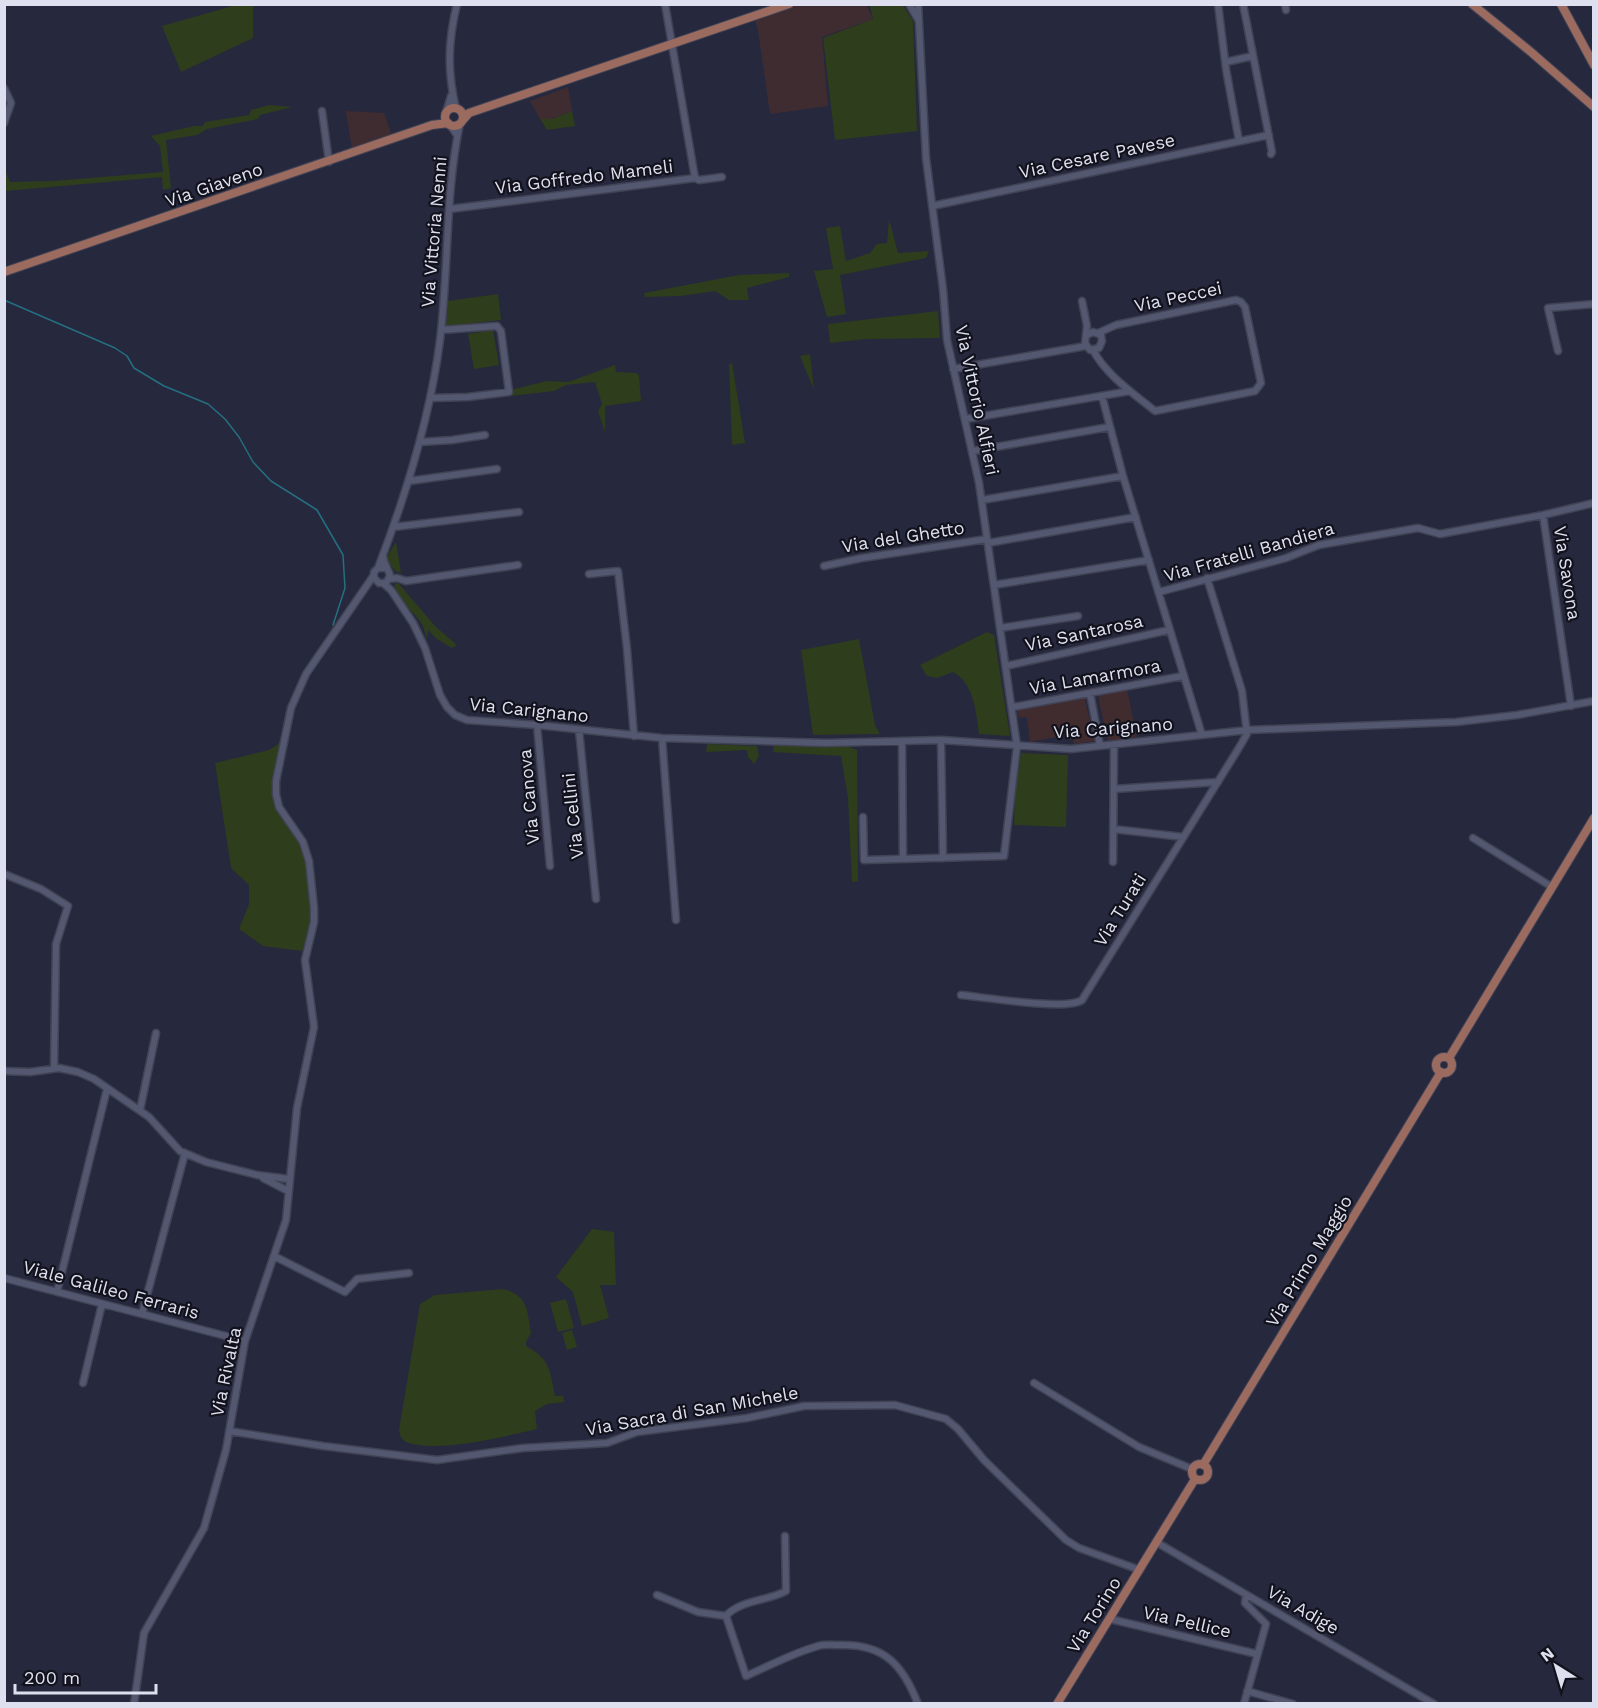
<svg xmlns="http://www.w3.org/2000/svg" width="1598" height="1708" font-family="'Work Sans',sans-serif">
  <rect width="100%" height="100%" fill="#26283e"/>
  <!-- commercial -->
  <path fill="#3f2c31" d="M 869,4 L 867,6 L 873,19 L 822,37 L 828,106 L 770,114 L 758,30 L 754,16 L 774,5 Z
    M 568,87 L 572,111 L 551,119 L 540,119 L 530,101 Z
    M 346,111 L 384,113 L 392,136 L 352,149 Z"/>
  <!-- education -->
  <path fill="#402c2f" d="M 1127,689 L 1137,737 L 1108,742 L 1098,695 Z
    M 1084,697 L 1095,741 L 1074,744 L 1073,739 L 1067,740 L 1066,735 L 1030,742 L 1027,717 L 1019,718 L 1017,708 Z"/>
  <!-- green -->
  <path fill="#2e3d1b" d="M 236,5 L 253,5 L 253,38 L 181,72 L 162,26 Z
    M 874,5 L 903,5 L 913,21 L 917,131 L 835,140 L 823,38 L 873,19 L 870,6 Z
    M 269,105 L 292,107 L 260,115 L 258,119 L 207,129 L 197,135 L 166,140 L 171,188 L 163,190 L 162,177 L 6,191 L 5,189 L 5,169 L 10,182 L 53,181 L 163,172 L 160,146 L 151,136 L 194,126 L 203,126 L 205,122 L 249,115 L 251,110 Z
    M 572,111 L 575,126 L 547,130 L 540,119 L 552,119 Z
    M 889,219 L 898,253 L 929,251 L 926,258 L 840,275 L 846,314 L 827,317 L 814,271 L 833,269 L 826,228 L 840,226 L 846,261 L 870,253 L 877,244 L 887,243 Z
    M 789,273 L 789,277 L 747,288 L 749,300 L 729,300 L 715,291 L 681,296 L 645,297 L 644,293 L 739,275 Z
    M 498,294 L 501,320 L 446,326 L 448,301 Z
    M 938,311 L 940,338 L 866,339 L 830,343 L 828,324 Z
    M 493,330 L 499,365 L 474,369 L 468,334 Z
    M 810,354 L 814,390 L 800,356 Z
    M 732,363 L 745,443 L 732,445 L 729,364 Z
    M 615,365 L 616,372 L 637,373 L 639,376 L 641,401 L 605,406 L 605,432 L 598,411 L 602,404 L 595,382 L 566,385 L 554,391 L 511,396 L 510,390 L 547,381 L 568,382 Z
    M 396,542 L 401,573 L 395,571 L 387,560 L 389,553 Z
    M 395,583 L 399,584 L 436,627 L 457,645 L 452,648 L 437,639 L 428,630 L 427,639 C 425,634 424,628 422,624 C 415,612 393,598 395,583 Z
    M 987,632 L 994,635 L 1010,736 L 979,734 C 976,711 974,684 953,672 L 937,678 L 927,676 L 920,665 Z
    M 859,639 L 875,725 L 880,734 L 813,735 L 801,650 Z
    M 283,741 L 272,786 L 275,805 L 303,847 L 308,864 L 312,900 L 310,928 L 302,951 L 263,946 L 239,929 L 249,904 L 249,885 L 231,868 L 215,763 L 269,750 Z
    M 707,744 L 757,746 L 759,756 L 754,764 L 748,757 L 747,750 L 706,752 Z
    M 774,745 L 845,745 L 857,750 L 858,881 L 852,882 L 848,798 L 841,756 L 773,752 Z
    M 1021,753 L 1068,755 L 1066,827 L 1014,825 L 1015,794 Z
    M 592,1229 L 614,1232 L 616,1285 L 600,1285 L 609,1318 L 582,1326 L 573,1292 L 556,1277 Z
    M 503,1289 C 529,1296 527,1311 531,1333 L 526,1342 L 526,1346 C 550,1359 550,1370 555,1396 L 563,1396 L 564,1402 L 547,1404 L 535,1411 L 537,1429 C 506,1436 436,1454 406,1442 C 401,1439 400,1435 399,1430 L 420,1304 L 435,1295 Z
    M 566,1299 L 574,1328 L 558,1332 L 550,1303 Z
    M 572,1330 L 577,1347 L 567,1350 L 562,1333 Z"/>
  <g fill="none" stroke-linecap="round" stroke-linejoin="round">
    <!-- stream -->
    <path stroke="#256f81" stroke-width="1.5" d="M 4,300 L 115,348 L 127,356 L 134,368 L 164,386 L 208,404 L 225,419 L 239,437 L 253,462 L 271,481 L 317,510 L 343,555 L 345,588 L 333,625"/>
    <defs>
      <path id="minor" d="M 665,4 L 695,178
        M 909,4 L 919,21
        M 1218,4 L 1226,69 L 1239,141
        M 1243,4 L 1272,152 L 1271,154
        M 1285,4 L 1286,10
        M 1226,62 L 1253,56
        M 4,88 L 11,103 L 4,123
        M 456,109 C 447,71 448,41 457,4
        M 322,111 L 329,162
        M 446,113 L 451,96
        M 450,125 L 457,135
        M 932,206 L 1269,135
        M 450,209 L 695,178 L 699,180 L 722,177
        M 1082,301 L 1087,326 L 1085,343 L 1090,350 L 1099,348 L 1102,341 L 1101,335 L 1093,332 L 1087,335
        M 1093,350 C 1106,375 1134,394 1155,411 L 1255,391 L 1261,383 L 1245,307 L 1241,302 L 1236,300 L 1116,325 L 1098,333
        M 1558,351 L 1548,308 L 1594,304
        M 953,369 L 1086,346
        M 1102,396 L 1123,476 L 1202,735
        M 430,398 L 468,397 L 509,392 L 501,331 L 497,326 L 441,330
        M 966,419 L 1130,391
        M 420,442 L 452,440 L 485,435
        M 973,451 L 1109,427
        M 409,481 L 497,469
        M 982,500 L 1123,476
        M 1543,515 L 1571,706
        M 394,527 L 519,512
        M 988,543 L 1136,517
        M 383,556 C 384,566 389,569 390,576 L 386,583 L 379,583 L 374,578 L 374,572 L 378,568 L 385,568
        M 824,566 L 862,558 L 987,539
        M 378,568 C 406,495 430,419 440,340 C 449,268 445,194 460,123
        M 589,574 L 618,571 L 627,649 L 634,736
        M 389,579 L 397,578 L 406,581 L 518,565
        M 384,584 L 391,590 L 413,623 L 425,648 L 440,695 L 447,707 L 455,715 L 467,720 L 537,725 L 662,738 L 826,743 L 941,740 L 1071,749 L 1248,730 L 1456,722 L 1517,715 L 1594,701
        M 994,585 L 1149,560
        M 1159,592 L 1286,558 L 1319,545 L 1418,528 L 1440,534 L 1543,515 L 1594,503
        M 1000,628 L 1078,616
        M 1006,666 L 1169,630
        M 1090,693 L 1100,746
        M 1013,707 L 1183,676
        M 537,725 L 550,866
        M 579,730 L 596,899
        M 662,738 L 676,920
        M 941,740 L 943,858
        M 902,741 L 903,859
        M 1114,789 L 1218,782
        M 863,817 L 864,860 L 1004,856 L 1017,746 L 979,483 L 947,340 L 943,289 L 926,158 L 918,4
        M 1113,829 L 1183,837
        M 1473,838 L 1552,887
        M 1113,862 L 1114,745
        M 4,874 L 41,889 L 68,906 L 56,944 L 54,1068
        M 961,995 C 983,997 1067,1011 1082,1000 L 1237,751 L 1247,734 L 1242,691 L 1207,578
        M 4,1071 L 30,1072 L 59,1068 L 78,1072 L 94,1079 L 149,1117 L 180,1151 L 206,1162 L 257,1175 L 289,1179
        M 140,1110 L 156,1033
        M 263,1178 L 288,1191
        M 274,1256 L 345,1292 L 357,1279 L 409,1273
        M 4,1278 L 245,1341
        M 57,1292 L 107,1089
        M 142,1314 L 185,1153
        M 83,1383 L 102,1304
        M 1034,1383 L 1139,1447 L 1192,1469
        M 229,1431 L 323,1446 L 437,1460 L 523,1448 L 607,1443 L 637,1432 L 747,1418 L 804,1406 L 895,1405 L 946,1419 L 958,1429 L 984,1460 L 1066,1540 L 1079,1548 L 1140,1570
        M 785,1536 L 786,1591 C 768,1601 740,1600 726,1616 L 746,1676 C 769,1666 793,1653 818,1646 C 825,1644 834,1645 841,1645 C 884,1644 903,1665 918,1704
        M 1156,1542 L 1434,1704
        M 657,1595 L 698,1612 L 726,1616
        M 1110,1619 L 1257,1654
        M 1247,1691 L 1293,1704
        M 134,1704 L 144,1633 L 204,1528 L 226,1450 L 245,1341 L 286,1220 L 297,1108 L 314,1027 L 305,960 L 314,922 L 314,908 L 309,861 L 303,842 L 279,807 L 276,794 L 276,781 L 291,708 L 306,674 L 374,575
        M 1244,1704 L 1266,1624 L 1245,1603 L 1246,1595"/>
      <path id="major" d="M 1472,4 L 1531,52 L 1594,107
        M 1561,4 L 1594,65
        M445 117a9 9 0 1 1 18 0a9 9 0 1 1-18 0Z
        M 462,121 L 469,113 L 789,4
        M 4,272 L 432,125 L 448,123
        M1436 1065a8 8 0 1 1 16 0a8 8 0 1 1-16 0Z
        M 1449,1058 L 1594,818
        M1192 1472a8 8 0 1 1 16 0a8 8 0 1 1-16 0Z
        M 1203,1465 L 1441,1072
        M 1057,1704 L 1195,1479"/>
    </defs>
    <!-- minor casing -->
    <use href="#minor" stroke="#414355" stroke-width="9"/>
    <!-- major casing -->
    <use href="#major" stroke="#414355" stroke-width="10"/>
    <!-- minor -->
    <use href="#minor" stroke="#53576f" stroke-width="6"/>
    <!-- major -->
    <use href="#major" stroke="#9c6b60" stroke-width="8"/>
  </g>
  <g text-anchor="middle" stroke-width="4.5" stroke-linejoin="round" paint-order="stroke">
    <!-- street labels -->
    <g font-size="18" fill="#dee0ef" stroke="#11121c">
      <text transform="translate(1097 156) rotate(-12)" y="6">Via Cesare Pavese</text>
      <text transform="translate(584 177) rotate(-7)" y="6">Via Goffredo Mameli</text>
      <text transform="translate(214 185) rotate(-19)" y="6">Via Giaveno</text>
      <text transform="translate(434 232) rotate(-85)" y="6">Via Vittoria Nenni</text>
      <text transform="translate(1178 297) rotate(-12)" y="6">Via Peccei</text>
      <text transform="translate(977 400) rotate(78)" y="6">Via Vittorio Alfieri</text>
      <text transform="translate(903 537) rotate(-9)" y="6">Via del Ghetto</text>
      <text transform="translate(1249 552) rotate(-16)" y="6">Via Fratelli Bandiera</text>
      <text transform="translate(1567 573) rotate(81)" y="6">Via Savona</text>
      <text transform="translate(1084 633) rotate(-12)" y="6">Via Santarosa</text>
      <text transform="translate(1095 677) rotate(-10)" y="6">Via Lamarmora</text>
      <text transform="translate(529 710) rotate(6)" y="6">Via Carignano</text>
      <text transform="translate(1113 728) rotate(-4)" y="6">Via Carignano</text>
      <text transform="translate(529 797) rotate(-95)" y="6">Via Canova</text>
      <text transform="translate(573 816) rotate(-96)" y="6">Via Cellini</text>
      <text transform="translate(1120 910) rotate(-58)" y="6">Via Turati</text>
      <text transform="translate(1309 1261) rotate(-59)" y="6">Via Primo Maggio</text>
      <text transform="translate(111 1290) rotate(15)" y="6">Viale Galileo Ferraris</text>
      <text transform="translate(226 1372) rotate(-78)" y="6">Via Rivalta</text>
      <text transform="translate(692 1411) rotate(-10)" y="6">Via Sacra di San Michele</text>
      <text transform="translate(1303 1610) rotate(30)" y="6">Via Adige</text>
      <text transform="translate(1094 1615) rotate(-58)" y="6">Via Torino</text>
      <text transform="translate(1187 1622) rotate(13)" y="6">Via Pellice</text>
    </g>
  </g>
  <!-- border -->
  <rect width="1598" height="1708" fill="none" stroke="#dee0ef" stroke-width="12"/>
  <!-- north arrow -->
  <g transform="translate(1556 1666) rotate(323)" stroke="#11121c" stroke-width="4.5" paint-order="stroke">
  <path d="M0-4.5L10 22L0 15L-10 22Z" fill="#dee0ef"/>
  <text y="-9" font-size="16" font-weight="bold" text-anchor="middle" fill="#dee0ef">N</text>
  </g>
  <!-- scale -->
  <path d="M15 1684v9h141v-9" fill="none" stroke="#dee0ef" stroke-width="3"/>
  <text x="24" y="1684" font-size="18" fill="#dee0ef" stroke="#11121c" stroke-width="4.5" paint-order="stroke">200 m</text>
</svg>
